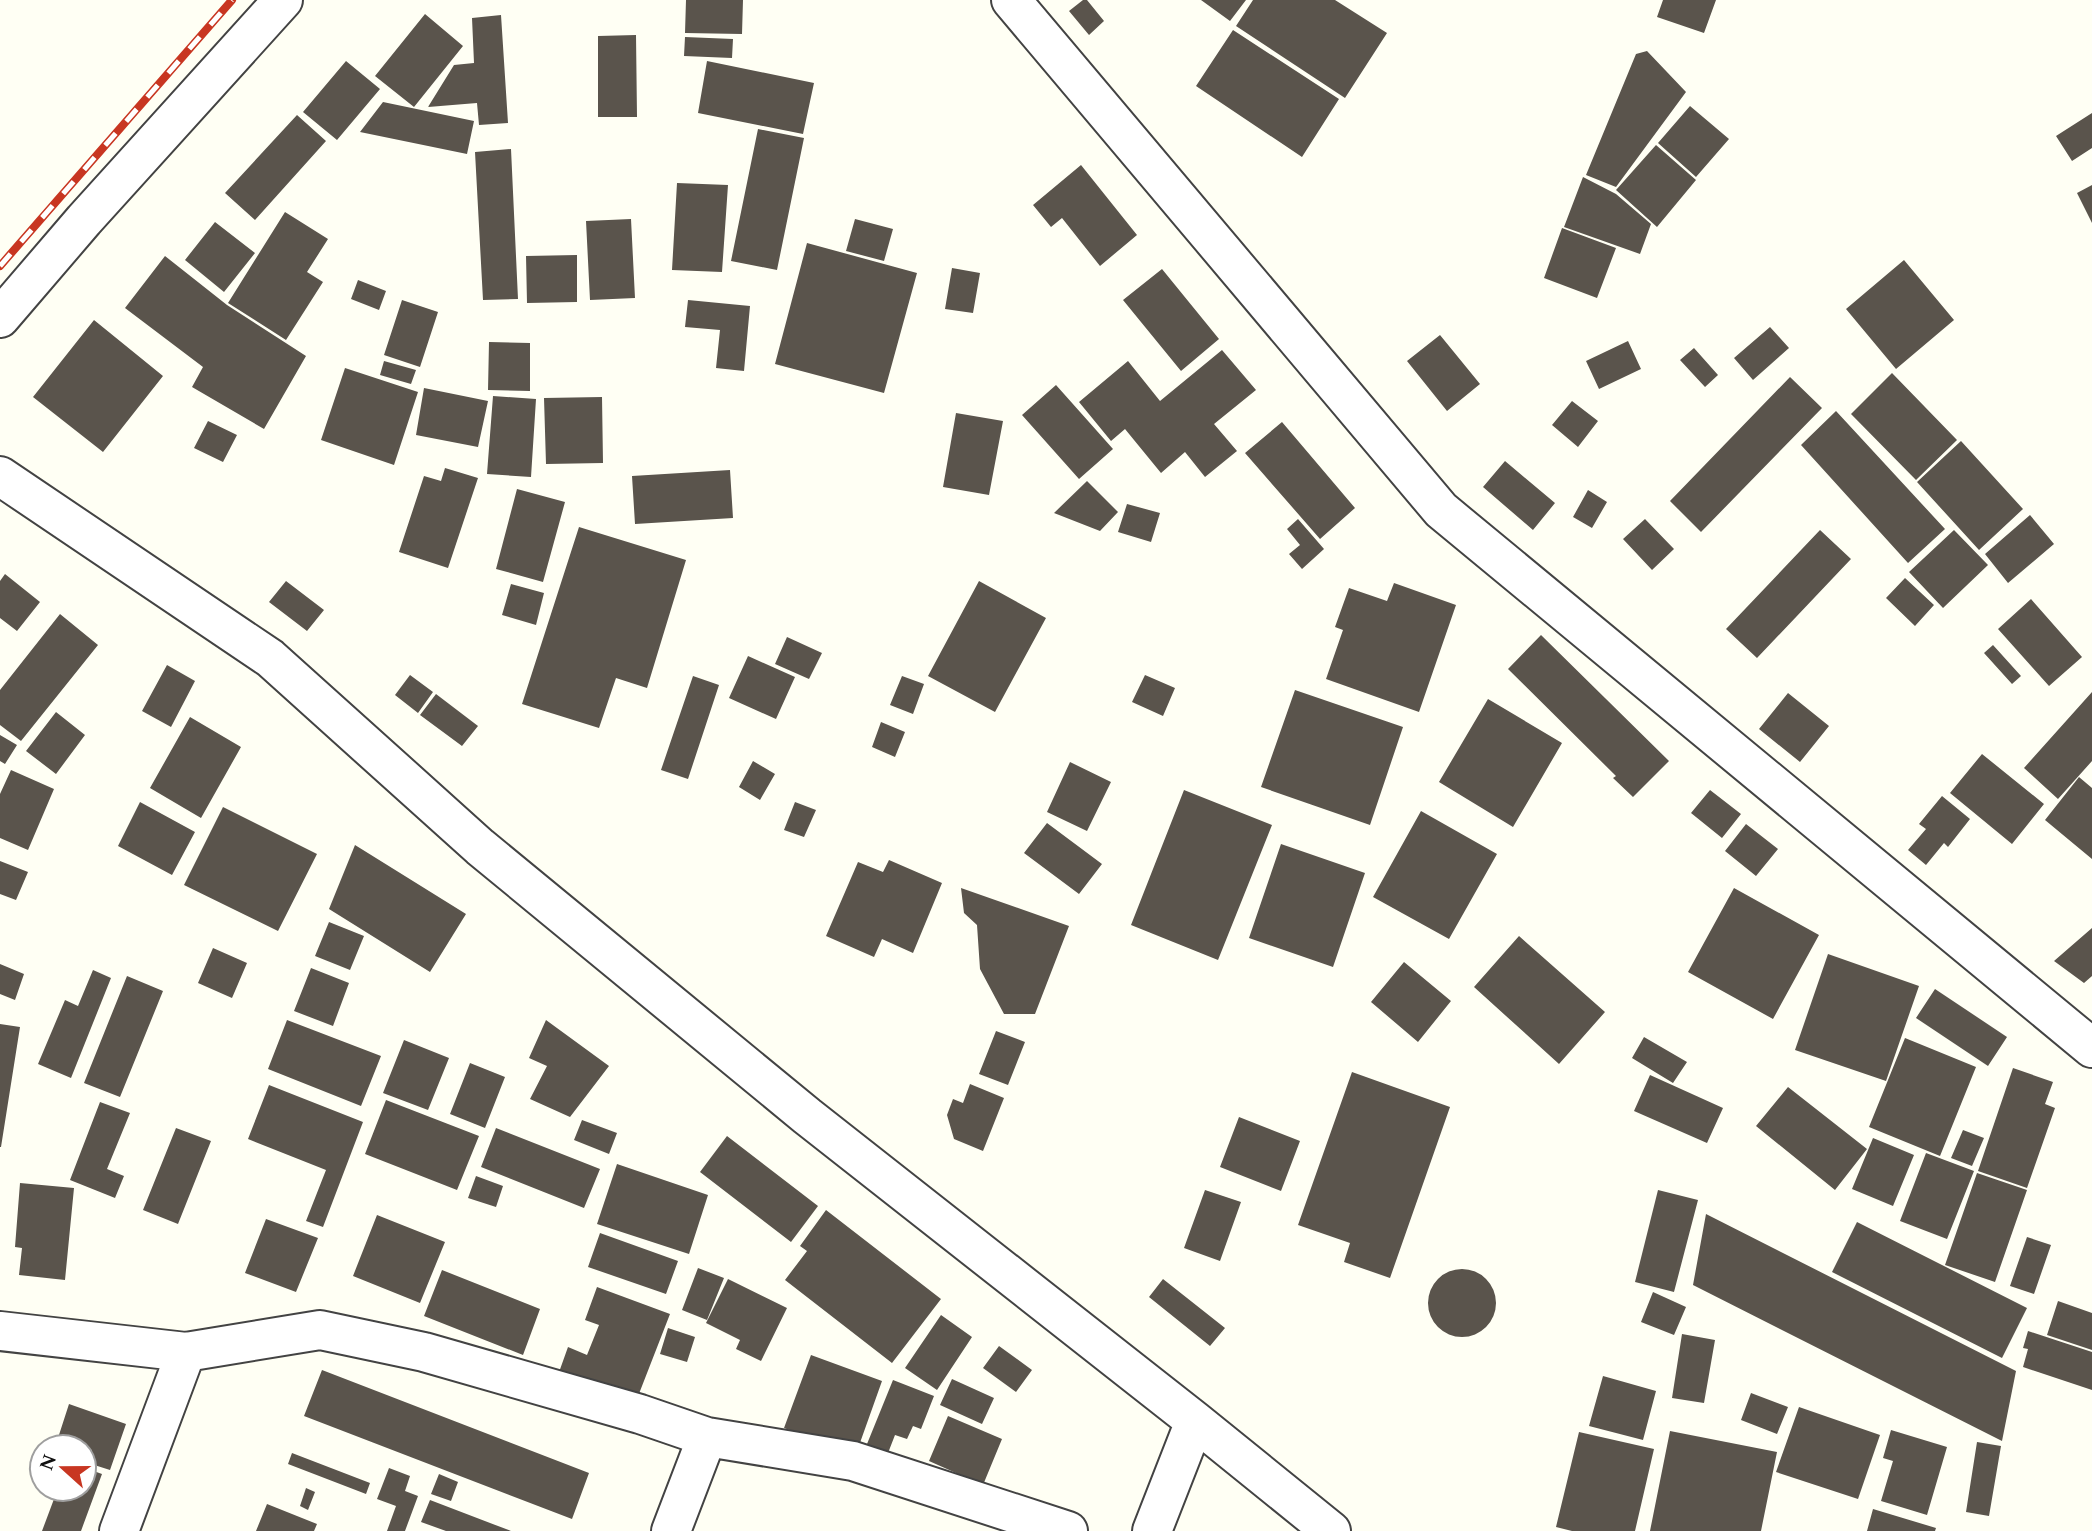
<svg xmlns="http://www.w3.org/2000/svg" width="2092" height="1531" font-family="Spectral,serif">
  <rect width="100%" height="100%" fill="#fffff4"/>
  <!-- building -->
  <path fill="#5a544c" d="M 686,0 L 743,0 L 742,34 L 685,33 Z
    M 1083,0 L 1087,0 L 1104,21 L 1089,35 L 1069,11 Z
    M 1201,0 L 1246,0 L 1230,21 Z
    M 1253,0 L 1335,0 L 1387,33 L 1345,98 L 1236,26 Z
    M 1663,0 L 1716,0 L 1704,33 L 1657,17 Z
    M 425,14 L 463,46 L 414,107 L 375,76 Z
    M 501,15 L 508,123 L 479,125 L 477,103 L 428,107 L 454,65 L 474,63 L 472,18 Z
    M 1233,30 L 1339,99 L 1302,157 L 1196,86 Z
    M 636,35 L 637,117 L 598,117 L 598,36 Z
    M 685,37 L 733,39 L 732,58 L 684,56 Z
    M 1647,51 L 1686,92 L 1616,187 L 1586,175 L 1636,54 Z
    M 346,61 L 380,89 L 337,140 L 303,112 Z
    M 707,61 L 814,83 L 803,134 L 698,113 Z
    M 383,102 L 474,121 L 467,154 L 360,132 Z
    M 1690,106 L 1729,139 L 1696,177 L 1658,143 Z
    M 2092,113 L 2092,148 L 2072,161 L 2056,136 Z
    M 297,115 L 326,141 L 255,220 L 225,193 Z
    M 758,129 L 804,138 L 777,270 L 731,261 Z
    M 1656,145 L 1696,180 L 1657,227 L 1616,190 Z
    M 511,149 L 518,299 L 483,300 L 475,152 Z
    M 1081,165 L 1137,235 L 1100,266 L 1062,218 L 1051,227 L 1033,205 Z
    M 1583,177 L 1616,194 L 1651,224 L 1640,254 L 1564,227 Z
    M 677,183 L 728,185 L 722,272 L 672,270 Z
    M 2092,185 L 2092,223 L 2077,193 Z
    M 285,212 L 328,239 L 307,272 L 323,282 L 286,340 L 228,303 Z
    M 631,219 L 635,298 L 590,300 L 586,221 Z
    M 855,219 L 893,229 L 884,261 L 846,251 Z
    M 215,222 L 255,253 L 224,292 L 185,260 Z
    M 1562,228 L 1616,248 L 1597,298 L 1544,278 Z
    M 807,243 L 917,273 L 884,393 L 775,364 Z
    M 577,255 L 577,302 L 527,303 L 526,256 Z
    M 165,256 L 227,305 L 306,356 L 264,429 L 192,387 L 203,367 L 125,308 Z
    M 1904,260 L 1954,320 L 1896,369 L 1846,309 Z
    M 952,268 L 980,273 L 973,313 L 945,309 Z
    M 1162,269 L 1219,339 L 1181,371 L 1123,300 Z
    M 358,280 L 386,291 L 379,310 L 351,299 Z
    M 402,300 L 438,312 L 420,367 L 384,355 Z
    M 688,300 L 750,306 L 744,371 L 716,368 L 720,330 L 685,327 Z
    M 94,320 L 163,376 L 103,452 L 33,397 Z
    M 1770,327 L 1789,348 L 1753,380 L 1734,358 Z
    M 1440,335 L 1480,384 L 1447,411 L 1407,361 Z
    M 1628,341 L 1641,369 L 1599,389 L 1586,361 Z
    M 489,342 L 530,343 L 530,391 L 488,390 Z
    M 1694,348 L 1718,375 L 1705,387 L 1680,360 Z
    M 1222,350 L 1256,390 L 1214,424 L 1237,451 L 1205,477 L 1185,452 L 1161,473 L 1125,429 L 1111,441 L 1079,402 L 1128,361 L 1160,401 Z
    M 384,361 L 416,370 L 411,384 L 380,375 Z
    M 345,368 L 418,392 L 394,465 L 321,440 Z
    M 1892,373 L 1957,440 L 1916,480 L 1851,414 Z
    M 1790,377 L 1822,408 L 1701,532 L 1670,501 Z
    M 1056,385 L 1113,449 L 1079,479 L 1022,415 Z
    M 424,388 L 488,401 L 478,447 L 416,435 Z
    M 493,396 L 536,399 L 531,477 L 487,474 Z
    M 602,397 L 603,463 L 546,464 L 544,398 Z
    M 1572,401 L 1598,421 L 1578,447 L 1552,425 Z
    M 1836,411 L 1945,529 L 1908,563 L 1801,445 Z
    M 956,413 L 1003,421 L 989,495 L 943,487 Z
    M 208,421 L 237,435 L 223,462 L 194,448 Z
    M 1282,422 L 1355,508 L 1320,539 L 1245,453 Z
    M 1961,441 L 2023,509 L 1979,550 L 1917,482 Z
    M 1505,461 L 1555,503 L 1533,530 L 1483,487 Z
    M 445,468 L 478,478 L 448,568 L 399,552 L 424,476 L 441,481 Z
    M 730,470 L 733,518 L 635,524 L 632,476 Z
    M 1087,481 L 1118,512 L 1100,531 L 1054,513 Z
    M 517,489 L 565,502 L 543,582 L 496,569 Z
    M 1588,490 L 1607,502 L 1592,528 L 1573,517 Z
    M 1127,504 L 1160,513 L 1151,542 L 1118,532 Z
    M 2030,515 L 2054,544 L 2008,583 L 1985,554 Z
    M 1298,519 L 1324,549 L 1302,569 L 1289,554 L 1300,545 L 1287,529 Z
    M 1645,519 L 1674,549 L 1652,570 L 1623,539 Z
    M 579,527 L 686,560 L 647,688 L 616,678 L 599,728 L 522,704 Z
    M 1820,530 L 1851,559 L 1757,658 L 1726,629 Z
    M 1954,530 L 1988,565 L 1943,608 L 1909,572 Z
    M 5,574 L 40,602 L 17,631 L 0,618 L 0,581 Z
    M 1905,578 L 1934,605 L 1915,626 L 1886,598 Z
    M 286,581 L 324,610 L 307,631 L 269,602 Z
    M 979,581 L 1046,618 L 995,712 L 928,676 Z
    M 1394,583 L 1456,605 L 1419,712 L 1326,679 L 1343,630 L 1335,627 L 1349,588 L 1387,601 Z
    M 511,584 L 544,593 L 536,625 L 502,615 Z
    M 2031,599 L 2082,657 L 2049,686 L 1998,629 Z
    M 60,614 L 98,645 L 21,741 L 0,725 L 0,690 Z
    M 1541,635 L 1669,761 L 1633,797 L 1613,778 L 1616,776 L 1508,669 Z
    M 787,637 L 822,653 L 809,679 L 775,664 Z
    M 1993,645 L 2021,676 L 2012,684 L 1984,653 Z
    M 748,656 L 795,677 L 776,719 L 729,698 Z
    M 167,665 L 195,681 L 171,727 L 142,711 Z
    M 410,675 L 433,692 L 418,713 L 395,695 Z
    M 1145,675 L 1175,688 L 1163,716 L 1132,702 Z
    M 693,676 L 719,685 L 688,779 L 661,770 Z
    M 902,676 L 924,684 L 913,714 L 890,705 Z
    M 1295,690 L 1403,727 L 1370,825 L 1261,787 Z
    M 2092,692 L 2092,761 L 2058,799 L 2024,768 Z
    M 1788,693 L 1829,726 L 1800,762 L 1759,729 Z
    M 436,694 L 478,726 L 462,746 L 420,715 Z
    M 1488,699 L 1562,743 L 1513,827 L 1439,782 Z
    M 56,712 L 85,735 L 56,774 L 26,751 Z
    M 190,717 L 241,747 L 201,818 L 150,788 Z
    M 881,722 L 905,732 L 895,757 L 872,747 Z
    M 0,735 L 17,745 L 5,764 L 0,761 Z
    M 1982,754 L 2044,804 L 2012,844 L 1950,793 Z
    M 753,761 L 775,774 L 760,800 L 739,787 Z
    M 1070,762 L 1111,782 L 1087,831 L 1047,812 Z
    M 11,770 L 54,789 L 28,850 L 0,838 L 0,794 Z
    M 2079,777 L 2092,788 L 2092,859 L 2045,820 Z
    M 1184,790 L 1272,825 L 1218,960 L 1131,925 Z
    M 1710,790 L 1741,814 L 1722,838 L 1691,813 Z
    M 1942,796 L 1970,819 L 1948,847 L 1944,843 L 1926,865 L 1908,850 L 1926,829 L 1919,824 Z
    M 140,802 L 195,832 L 172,875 L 118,846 Z
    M 795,802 L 816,810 L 804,837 L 784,830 Z
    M 223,807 L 317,854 L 278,931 L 184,885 Z
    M 1421,811 L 1497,854 L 1449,939 L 1373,897 Z
    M 1047,823 L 1102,864 L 1079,894 L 1024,853 Z
    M 1746,824 L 1778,849 L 1756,876 L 1725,851 Z
    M 1281,844 L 1365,873 L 1333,967 L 1249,938 Z
    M 355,845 L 466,914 L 430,972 L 329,909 Z
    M 889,860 L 942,883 L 913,953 L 882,939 L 874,957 L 826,936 L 858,862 L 883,872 Z
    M 0,861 L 28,872 L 16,900 L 0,894 Z
    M 961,888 L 1069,926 L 1035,1014 L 1004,1014 L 980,969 L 977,925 L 964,913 Z
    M 1734,888 L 1819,935 L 1773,1019 L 1688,972 Z
    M 329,922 L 364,936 L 350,970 L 315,956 Z
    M 2092,928 L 2092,976 L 2084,983 L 2054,961 Z
    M 1519,936 L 1605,1012 L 1559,1064 L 1474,987 Z
    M 213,948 L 247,963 L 232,998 L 198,983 Z
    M 1828,954 L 1919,986 L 1886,1081 L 1795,1050 Z
    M 1404,962 L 1451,1001 L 1418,1042 L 1371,1002 Z
    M 0,964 L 24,974 L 15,1000 L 0,994 Z
    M 311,968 L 349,983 L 333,1026 L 294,1011 Z
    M 93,970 L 111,978 L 71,1078 L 38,1064 L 65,1000 L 78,1006 Z
    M 127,976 L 163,991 L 120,1097 L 84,1083 Z
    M 1935,989 L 2007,1037 L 1988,1066 L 1916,1018 Z
    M 287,1020 L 381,1056 L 361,1106 L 268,1069 Z
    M 546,1020 L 609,1066 L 570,1117 L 530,1099 L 547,1066 L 529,1058 Z
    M 0,1024 L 20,1027 L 1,1147 L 0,1147 Z
    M 996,1031 L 1025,1042 L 1008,1085 L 979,1074 Z
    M 1644,1037 L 1687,1062 L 1673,1083 L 1632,1058 Z
    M 1905,1038 L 1976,1067 L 1940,1156 L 1869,1127 Z
    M 404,1040 L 449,1058 L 428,1110 L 383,1093 Z
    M 470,1063 L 505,1077 L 485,1128 L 450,1114 Z
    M 2013,1068 L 2053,1082 L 2045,1104 L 2055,1108 L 2027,1188 L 1978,1171 Z
    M 1352,1072 L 1450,1107 L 1390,1278 L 1344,1262 L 1350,1243 L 1298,1225 Z
    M 1650,1075 L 1723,1108 L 1707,1143 L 1634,1111 Z
    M 970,1084 L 1004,1098 L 983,1151 L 954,1139 L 947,1115 L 953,1099 L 963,1103 Z
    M 269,1085 L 363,1122 L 323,1227 L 306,1221 L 326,1170 L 248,1139 Z
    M 1788,1087 L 1867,1149 L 1835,1190 L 1756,1126 Z
    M 386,1100 L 479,1136 L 457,1190 L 365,1154 Z
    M 100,1102 L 130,1113 L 107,1169 L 124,1176 L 115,1198 L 70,1180 Z
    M 1239,1117 L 1300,1141 L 1281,1191 L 1220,1167 Z
    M 582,1120 L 617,1133 L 609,1154 L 574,1140 Z
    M 176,1128 L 211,1141 L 178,1224 L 143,1210 Z
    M 496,1128 L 600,1169 L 584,1208 L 481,1167 Z
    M 1963,1130 L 1984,1138 L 1972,1166 L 1951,1158 Z
    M 727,1136 L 818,1206 L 791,1242 L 700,1172 Z
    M 1873,1138 L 1914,1155 L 1893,1206 L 1852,1189 Z
    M 1926,1153 L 1974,1171 L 1947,1239 L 1900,1221 Z
    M 617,1164 L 708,1195 L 689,1254 L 597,1224 Z
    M 1977,1173 L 2027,1190 L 1995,1282 L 1945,1265 Z
    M 476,1176 L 503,1186 L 496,1207 L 468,1198 Z
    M 20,1183 L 74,1188 L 65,1280 L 19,1275 L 22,1248 L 15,1247 Z
    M 1205,1190 L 1241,1202 L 1220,1261 L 1184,1248 Z
    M 1658,1190 L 1698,1200 L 1674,1292 L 1635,1282 Z
    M 826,1210 L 941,1299 L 892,1363 L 785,1280 L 807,1251 L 800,1246 Z
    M 1706,1214 L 2016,1371 L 2002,1441 L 1693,1285 Z
    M 377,1215 L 445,1242 L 420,1303 L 353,1276 Z
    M 266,1219 L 318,1238 L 296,1292 L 245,1273 Z
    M 1857,1222 L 2027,1308 L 2002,1358 L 1832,1272 Z
    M 600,1233 L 678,1261 L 666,1294 L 588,1267 Z
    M 2027,1237 L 2051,1245 L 2034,1294 L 2010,1286 Z
    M 698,1268 L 724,1278 L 707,1320 L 682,1310 Z
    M1428 1303a34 34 0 1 1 68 0a34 34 0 1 1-68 0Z
    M 442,1270 L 540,1309 L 523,1355 L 424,1316 Z
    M 728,1279 L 787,1308 L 761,1361 L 736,1349 L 740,1340 L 706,1323 Z
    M 1163,1279 L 1225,1328 L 1210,1346 L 1149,1297 Z
    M 597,1287 L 670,1314 L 635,1404 L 558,1375 L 568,1347 L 587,1355 L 599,1325 L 585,1320 Z
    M 1653,1292 L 1686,1307 L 1674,1335 L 1641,1322 Z
    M 2058,1301 L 2092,1313 L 2092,1350 L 2047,1335 Z
    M 941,1315 L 972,1337 L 937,1390 L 905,1368 Z
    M 668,1328 L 695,1337 L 687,1362 L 660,1354 Z
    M 2028,1331 L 2092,1352 L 2092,1390 L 2023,1367 L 2028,1349 L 2023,1348 Z
    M 1682,1334 L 1715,1340 L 1704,1403 L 1672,1398 Z
    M 999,1346 L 1032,1370 L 1016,1392 L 983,1368 Z
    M 811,1355 L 882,1381 L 856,1454 L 784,1428 Z
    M 322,1370 L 589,1473 L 572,1519 L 304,1416 Z
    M 1603,1376 L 1656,1391 L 1643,1440 L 1589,1426 Z
    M 952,1379 L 994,1398 L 982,1424 L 940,1405 Z
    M 893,1380 L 934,1396 L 921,1429 L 913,1426 L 907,1439 L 895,1435 L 888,1453 L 867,1444 Z
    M 1751,1393 L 1788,1407 L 1777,1434 L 1741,1420 Z
    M 69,1404 L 126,1424 L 110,1470 L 88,1463 L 92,1450 L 58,1438 Z
    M 1799,1407 L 1880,1435 L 1858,1499 L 1776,1472 Z
    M 948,1416 L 1002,1439 L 983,1485 L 929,1461 Z
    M 1891,1430 L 1947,1447 L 1927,1515 L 1881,1501 L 1893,1461 L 1883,1458 Z
    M 1670,1431 L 1777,1452 L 1761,1531 L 1650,1531 Z
    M 1579,1432 L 1654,1449 L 1635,1531 L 1572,1531 L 1556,1527 Z
    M 1977,1442 L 2001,1446 L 1989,1516 L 1966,1512 Z
    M 292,1453 L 370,1483 L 366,1494 L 288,1464 Z
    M 389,1468 L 410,1476 L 405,1491 L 418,1496 L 405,1531 L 387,1531 L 396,1506 L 377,1499 Z
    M 88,1469 L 102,1474 L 81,1531 L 42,1531 L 54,1499 L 59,1501 L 63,1489 L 84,1489 Z
    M 439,1474 L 458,1482 L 451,1501 L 431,1494 Z
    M 306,1488 L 315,1492 L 308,1510 L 300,1506 Z
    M 430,1500 L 511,1531 L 446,1531 L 421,1522 Z
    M 267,1504 L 317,1524 L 314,1531 L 256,1531 Z
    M 1873,1509 L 1936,1528 L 1935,1531 L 1867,1531 Z"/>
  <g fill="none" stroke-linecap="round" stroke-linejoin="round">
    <defs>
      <path id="street" d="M 1011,0 L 1441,510 L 2092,1048
        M 0,318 L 84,220 L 283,0
        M 0,476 L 270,658 L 480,847 L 807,1116 L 1195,1421 L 1331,1531
        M 0,1331 L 186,1352 L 320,1330 L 424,1352 L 640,1414 L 707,1437 L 853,1461 L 1068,1531
        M 119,1531 L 186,1352
        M 671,1531 L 707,1437
        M 1152,1531 L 1195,1421"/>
    </defs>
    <!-- street casing -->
    <use href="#street" stroke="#434343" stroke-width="42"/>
    <!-- street -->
    <use href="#street" stroke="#fff" stroke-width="38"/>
    <defs>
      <path id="rail" d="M 0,266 L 232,0"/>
    </defs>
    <!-- rail casing -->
    <use href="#rail" stroke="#c83621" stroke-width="8"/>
    <!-- rail -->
    <use href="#rail" stroke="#fff" stroke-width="5" stroke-dasharray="16" stroke-linecap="butt"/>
  </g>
  <!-- north arrow -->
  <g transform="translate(63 1468) rotate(291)"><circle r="33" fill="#ffffff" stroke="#9f9f9f" stroke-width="2"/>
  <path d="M0-5L12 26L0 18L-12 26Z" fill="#c83621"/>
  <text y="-10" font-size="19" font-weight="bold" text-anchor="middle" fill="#101010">N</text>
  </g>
</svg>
